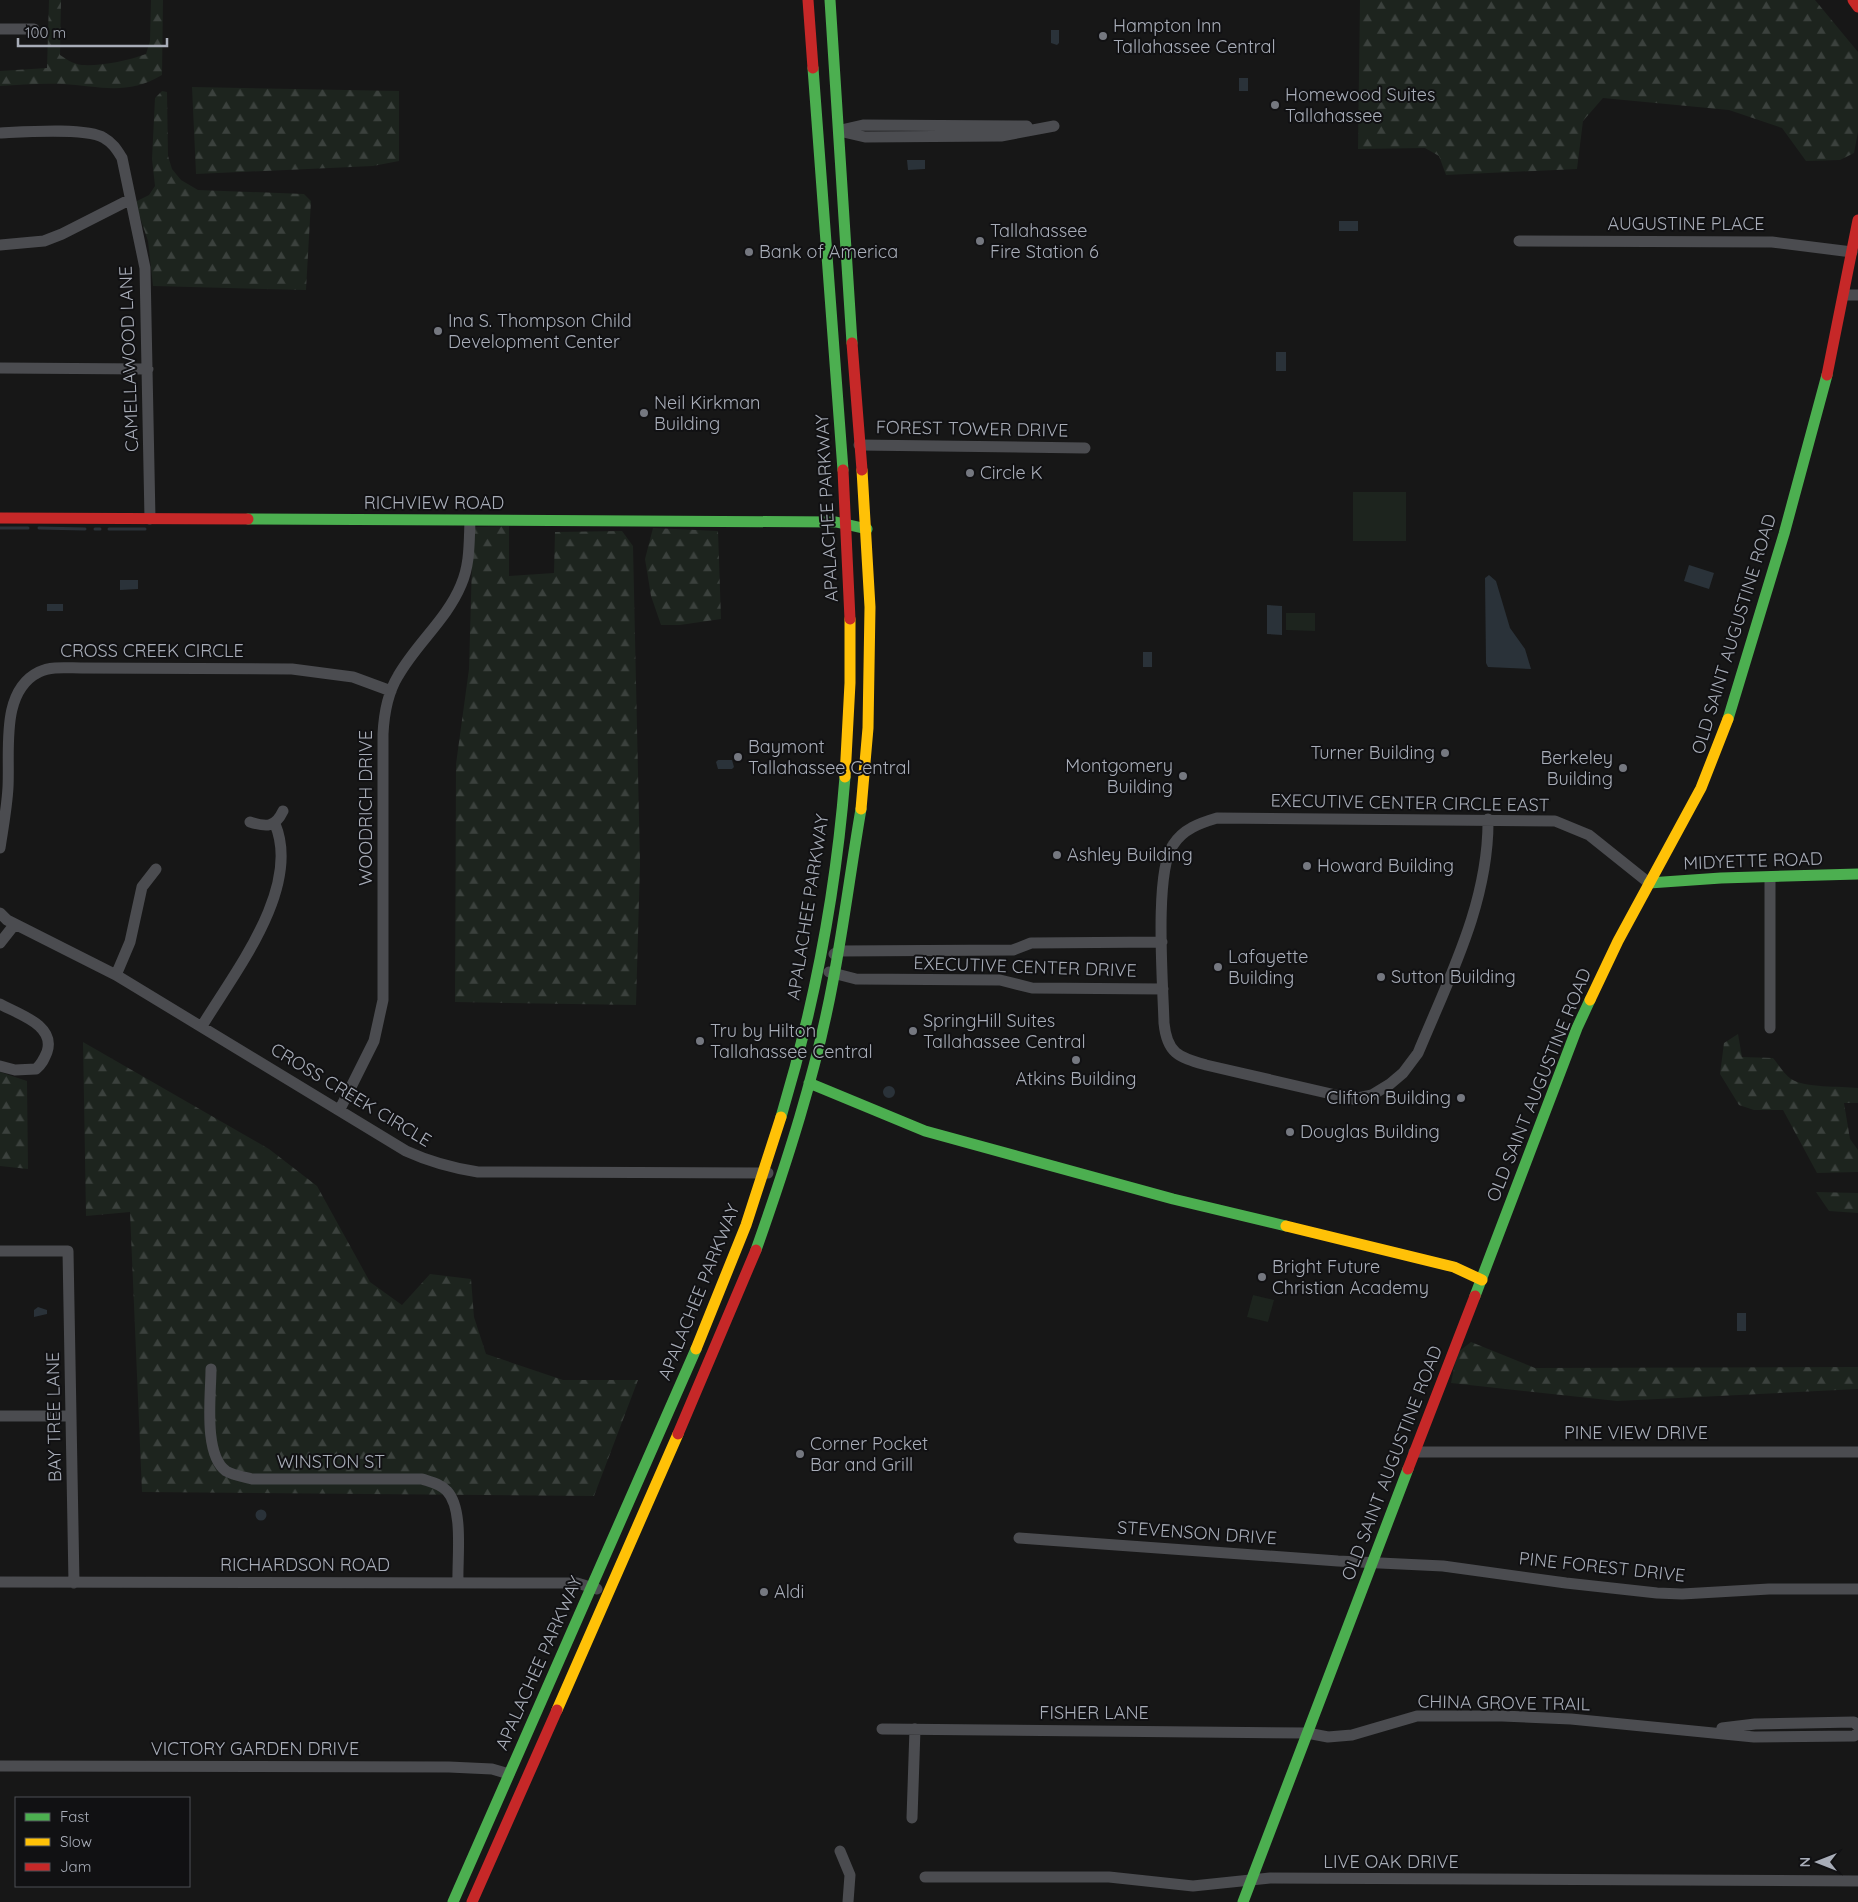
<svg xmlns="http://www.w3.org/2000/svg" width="1858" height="1902" font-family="Quicksand,sans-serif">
  <defs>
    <pattern id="forest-firs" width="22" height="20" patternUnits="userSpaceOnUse" patternTransform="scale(1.25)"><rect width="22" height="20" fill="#1d241e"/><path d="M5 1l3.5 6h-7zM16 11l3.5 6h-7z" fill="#3b413d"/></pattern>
  </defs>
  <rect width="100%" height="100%" fill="#171717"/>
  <!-- forest -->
  <path fill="url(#forest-firs)" d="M 49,0 L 61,0 L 60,55 C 66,59 73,64 82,65 C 102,66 127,61 146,54 L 150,41 L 151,0 L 163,0 L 162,75 C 127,96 99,86 62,84 C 41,83 20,85 0,86 L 0,71 L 47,68 Z
    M 1360,0 L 1815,0 L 1858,52 L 1858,132 L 1854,153 L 1840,160 L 1806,161 L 1782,128 L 1729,110 L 1603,98 L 1583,121 L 1577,169 L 1446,175 L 1439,156 L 1425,148 L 1358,149 Z
    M 192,87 L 399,91 L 399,161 L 373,166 L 196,174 Z
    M 162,91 L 167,92 L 168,156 L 172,169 L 181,180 L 198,190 L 304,194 L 311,201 L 306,290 L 153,286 L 148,241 L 135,202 L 149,195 L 155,186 L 152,159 L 155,98 Z
    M 509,526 L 509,576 L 554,573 L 555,532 L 622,531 L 633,546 L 640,864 L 636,1005 L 455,1002 L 456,764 L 469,669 L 473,527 Z
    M 653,528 L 718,531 L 721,619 L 680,625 L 661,625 L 651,596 L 645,559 Z
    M 1738,1034 L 1742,1057 L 1773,1058 C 1778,1064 1784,1074 1791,1079 C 1805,1088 1840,1086 1858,1088 L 1858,1103 L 1844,1103 L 1850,1139 L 1858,1150 L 1858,1172 L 1817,1173 L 1783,1110 L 1754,1110 L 1739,1105 L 1720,1074 L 1724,1043 Z
    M 83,1042 L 269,1149 L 317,1186 L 370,1282 L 402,1305 L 430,1274 L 471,1279 L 474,1317 L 486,1354 L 563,1380 L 638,1380 L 594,1496 L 142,1492 L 130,1212 L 86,1216 Z
    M 0,1072 L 27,1081 L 28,1169 L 0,1166 Z
    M 1816,1192 L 1858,1193 L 1858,1213 L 1829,1211 Z
    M 1471,1342 L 1535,1368 L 1858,1367 L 1858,1389 L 1617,1401 L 1451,1383 L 1457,1353 Z"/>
  <!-- green -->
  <path fill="#1d241e" d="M 1353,492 L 1406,492 L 1406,541 L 1353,541 Z
    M 1286,613 L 1315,613 L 1315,631 L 1286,630 Z
    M 1253,1295 L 1274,1300 L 1268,1322 L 1247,1317 Z"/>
  <!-- water -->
  <path fill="#2a3239" d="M 1051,30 L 1059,30 L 1059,43 L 1057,45 L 1051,43 Z
    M 1239,78 L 1248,78 L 1248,91 L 1239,91 Z
    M 907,160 L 925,160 L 925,169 L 908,170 Z
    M 1339,221 L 1358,221 L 1358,231 L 1339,231 Z
    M 1276,352 L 1286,352 L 1286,371 L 1276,371 Z
    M 1689,565 L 1714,573 L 1709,589 L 1684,581 Z
    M 1489,575 L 1496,581 L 1510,628 L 1525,649 L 1531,669 L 1488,667 L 1486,663 L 1485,578 Z
    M 120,580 L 138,580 L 138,589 L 120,590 Z
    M 47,604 L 63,604 L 63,611 L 47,611 Z
    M 1267,605 L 1282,606 L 1282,635 L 1267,634 Z
    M 1143,652 L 1152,652 L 1152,667 L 1143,667 Z
    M 718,760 L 732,760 L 734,767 L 732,769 L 718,769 L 716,762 Z
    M883 1092a6 6 0 1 1 12 0a6 6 0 1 1-12 0Z
    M 38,1307 L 47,1310 L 47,1314 L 34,1317 L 34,1310 Z
    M 1737,1313 L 1746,1313 L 1746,1331 L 1737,1331 Z
    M255.5 1515a5.5 5.5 0 1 1 11 0a5.5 5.5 0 1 1-11 0Z"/>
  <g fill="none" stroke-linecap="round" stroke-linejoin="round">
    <!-- stream -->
    <path stroke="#2a3239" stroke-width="3" d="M 0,528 L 28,528
      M 39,528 L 85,529
      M 95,529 L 100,529
      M 109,529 L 145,529"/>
    <!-- street -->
    <path stroke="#4b4c50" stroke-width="11" d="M 0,29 L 34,29
      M 841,130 L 863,125 L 1027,126
      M 839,131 L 865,137 L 1001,136 L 1054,126
      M 0,133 C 22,132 87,127 104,138 C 113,143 117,150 122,158 L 145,268 L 150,519
      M 1519,241 L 1772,242 L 1852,252
      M 0,245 L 44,241 L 62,234 L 129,200
      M 1844,295 L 1858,295
      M 0,368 L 148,369
      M 859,445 L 1085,448
      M 1488,819 C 1489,902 1449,978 1418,1053 L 1403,1073 L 1390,1084 L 1372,1095 L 1353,1099 L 1206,1065 C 1179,1057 1167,1054 1164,1023 C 1163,985 1154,872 1173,845 C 1183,829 1200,823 1217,818 L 1555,821 L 1589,835 L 1649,883
      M 250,822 C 266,827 275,828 283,811
      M 0,848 C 3,828 7,807 8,787 C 10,750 0,691 39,672 C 51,666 67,668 81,668 L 292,669 L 353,677 L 391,691
      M 1770,877 L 1770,1028
      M 0,913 L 7,920 L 116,975 L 406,1151 C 430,1162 452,1168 478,1172 L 768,1173
      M 0,943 L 15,924
      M 834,954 L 839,951 L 1013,950 L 1031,943 L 1162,942
      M 829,972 L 856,979 L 1000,980 L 1032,988 L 1163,989
      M 116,975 L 130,942 L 142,887 L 156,869
      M 0,1004 C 18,1014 56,1025 47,1052 C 44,1059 42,1064 36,1069 L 15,1070 L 0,1066
      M 202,1026 C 234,973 302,888 275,824
      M 340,1109 L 374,1041 L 383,1000 L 383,734 C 384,714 387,694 398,676 C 416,644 447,619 461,585 C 470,565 469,543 470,521
      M 0,1251 L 68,1251 L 74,1583
      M 211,1369 C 211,1395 203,1454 226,1471 C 232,1475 244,1477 252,1479 L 422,1479 C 431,1482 441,1484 447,1491 C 464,1509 457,1559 458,1583
      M 0,1416 L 71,1416
      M 1414,1452 L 1858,1452
      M 1019,1538 L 1338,1561 L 1443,1566 L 1566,1583 L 1657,1593 L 1682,1594 L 1769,1589 L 1858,1589
      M 0,1582 L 577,1583 L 597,1589
      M 1722,1728 L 1755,1724 L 1854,1722 L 1858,1726
      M 882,1729 L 1307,1733 L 1328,1737 L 1352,1735 L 1417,1716 L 1502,1716 L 1571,1719 L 1754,1737 L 1854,1736 L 1858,1733
      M 0,1766 L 449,1767 L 492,1769 L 509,1774
      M 912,1818 L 915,1729
      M 840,1851 L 850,1875 L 848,1902
      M 925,1877 L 1109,1877 L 1193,1886 L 1270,1878 L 1858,1881"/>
    <!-- fast -->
    <path stroke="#4caf50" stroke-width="11" d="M 830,0 L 852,343
      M 813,68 L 843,470
      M 248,519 L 836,522 L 867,529
      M 1728,719 L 1784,534 L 1827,375
      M 1649,883 L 1721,878 L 1858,874
      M 809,1083 L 925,1131 L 1173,1199 L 1286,1226
      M 781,1117 C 814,1007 836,891 845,777
      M 756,1250 C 787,1162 816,1073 833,981 C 844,924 851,867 861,809
      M 1475,1296 L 1577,1028 L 1590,1000
      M 453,1902 L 696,1349
      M 1243,1902 L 1408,1469"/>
    <!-- slow -->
    <path stroke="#ffc107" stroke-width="11" d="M 845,777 L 850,683 L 850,619
      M 861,809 L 868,728 L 870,607 L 862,470
      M 1590,1000 L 1618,941 L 1701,788 L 1728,719
      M 1286,1226 L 1454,1267 L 1482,1280
      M 696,1349 L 746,1225 L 781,1117
      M 557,1710 L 678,1434"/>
    <!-- jam -->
    <path stroke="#c62828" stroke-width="11" d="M 808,0 L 813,68
      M 1853,0 L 1858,7
      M 852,343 L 862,470
      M 1827,375 L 1858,220
      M 843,470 L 850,619
      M 0,518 L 248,519
      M 678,1434 L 756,1250
      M 1408,1469 L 1475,1296
      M 472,1902 L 557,1710"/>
  </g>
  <!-- markers -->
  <g fill="#757880" stroke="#111113" stroke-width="2">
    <circle cx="1103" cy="36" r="5"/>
    <circle cx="1275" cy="105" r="5"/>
    <circle cx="980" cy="241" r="5"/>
    <circle cx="749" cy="252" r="5"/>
    <circle cx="438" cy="331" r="5"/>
    <circle cx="644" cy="413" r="5"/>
    <circle cx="970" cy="473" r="5"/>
    <circle cx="1445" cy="753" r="5"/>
    <circle cx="738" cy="757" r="5"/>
    <circle cx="1623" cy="768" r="5"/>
    <circle cx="1183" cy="776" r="5"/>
    <circle cx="1057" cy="855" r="5"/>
    <circle cx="1307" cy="866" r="5"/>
    <circle cx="1218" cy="967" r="5"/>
    <circle cx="1381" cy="977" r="5"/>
    <circle cx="913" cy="1031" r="5"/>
    <circle cx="700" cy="1041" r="5"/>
    <circle cx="1076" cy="1060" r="5"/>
    <circle cx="1461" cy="1098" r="5"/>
    <circle cx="1290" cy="1132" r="5"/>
    <circle cx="1262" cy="1277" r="5"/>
    <circle cx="800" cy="1454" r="5"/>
    <circle cx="764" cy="1592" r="5"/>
  </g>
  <g text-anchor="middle" stroke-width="4" stroke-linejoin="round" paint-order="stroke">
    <!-- poi labels -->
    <g font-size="18" fill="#a8adb8" stroke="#111113" text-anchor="start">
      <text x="1113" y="32">Hampton Inn<tspan x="1113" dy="21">Tallahassee Central</tspan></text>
      <text x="1285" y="101">Homewood Suites<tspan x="1285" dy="21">Tallahassee</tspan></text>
      <text x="990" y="237">Tallahassee<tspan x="990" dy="21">Fire Station 6</tspan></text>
      <text x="759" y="258">Bank of America</text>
      <text x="448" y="327">Ina S. Thompson Child<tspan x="448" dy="21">Development Center</tspan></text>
      <text x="654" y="409">Neil Kirkman<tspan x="654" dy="21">Building</tspan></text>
      <text x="980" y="479">Circle K</text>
      <text x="748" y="753">Baymont<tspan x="748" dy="21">Tallahassee Central</tspan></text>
      <text x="1435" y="759" text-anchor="end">Turner Building</text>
      <text x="1613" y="764" text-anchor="end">Berkeley<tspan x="1613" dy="21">Building</tspan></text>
      <text x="1173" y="772" text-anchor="end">Montgomery<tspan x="1173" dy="21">Building</tspan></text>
      <text x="1067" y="861">Ashley Building</text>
      <text x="1317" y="872">Howard Building</text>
      <text x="1228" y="963">Lafayette<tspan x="1228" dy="21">Building</tspan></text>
      <text x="1391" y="983">Sutton Building</text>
      <text x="923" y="1027">SpringHill Suites<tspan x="923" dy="21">Tallahassee Central</tspan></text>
      <text x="710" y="1037">Tru by Hilton<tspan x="710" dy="21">Tallahassee Central</tspan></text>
      <text x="1076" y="1085" text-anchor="middle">Atkins Building</text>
      <text x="1451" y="1104" text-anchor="end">Clifton Building</text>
      <text x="1300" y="1138">Douglas Building</text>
      <text x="1272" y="1273">Bright Future<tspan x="1272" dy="21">Christian Academy</tspan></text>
      <text x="810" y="1450">Corner Pocket<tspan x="810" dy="21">Bar and Grill</tspan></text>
      <text x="774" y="1598">Aldi</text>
    </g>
    <!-- street labels -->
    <g font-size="18" fill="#a8adb8" stroke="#111113">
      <text x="1686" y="230">AUGUSTINE PLACE</text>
      <text transform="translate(129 359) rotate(-92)" y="6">CAMELLAWOOD LANE</text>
      <text transform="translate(972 429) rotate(1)" y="6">FOREST TOWER DRIVE</text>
      <text x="434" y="509">RICHVIEW ROAD</text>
      <text transform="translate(827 508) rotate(-93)" y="6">APALACHEE PARKWAY</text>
      <text transform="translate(1734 634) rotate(-73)" y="6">OLD SAINT AUGUSTINE ROAD</text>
      <text x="152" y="657">CROSS CREEK CIRCLE</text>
      <text transform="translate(1410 803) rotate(1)" y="6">EXECUTIVE CENTER CIRCLE EAST</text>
      <text transform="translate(366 808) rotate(-90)" y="6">WOODRICH DRIVE</text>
      <text transform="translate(1753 861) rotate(-2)" y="6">MIDYETTE ROAD</text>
      <text transform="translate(808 907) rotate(-81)" y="6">APALACHEE PARKWAY</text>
      <text transform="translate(1025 967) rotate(2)" y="6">EXECUTIVE CENTER DRIVE</text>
      <text transform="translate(1539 1085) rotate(-68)" y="6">OLD SAINT AUGUSTINE ROAD</text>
      <text transform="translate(351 1095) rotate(31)" y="6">CROSS CREEK CIRCLE</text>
      <text transform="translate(699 1292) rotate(-68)" y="6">APALACHEE PARKWAY</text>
      <text transform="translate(54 1417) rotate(-91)" y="6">BAY TREE LANE</text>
      <text x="1636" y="1439">PINE VIEW DRIVE</text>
      <text x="331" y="1468">WINSTON ST</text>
      <text transform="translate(1392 1463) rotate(-69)" y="6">OLD SAINT AUGUSTINE ROAD</text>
      <text transform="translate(1197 1533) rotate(4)" y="6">STEVENSON DRIVE</text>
      <text x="305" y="1571">RICHARDSON ROAD</text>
      <text transform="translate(1602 1567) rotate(6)" y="6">PINE FOREST DRIVE</text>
      <text transform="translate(539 1663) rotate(-66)" y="6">APALACHEE PARKWAY</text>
      <text transform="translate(1504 1703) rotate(1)" y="6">CHINA GROVE TRAIL</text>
      <text x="1094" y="1719">FISHER LANE</text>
      <text x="255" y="1755">VICTORY GARDEN DRIVE</text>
      <text x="1391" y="1868">LIVE OAK DRIVE</text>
    </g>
  </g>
  <!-- legend -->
  <rect x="15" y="1797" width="175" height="90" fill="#111113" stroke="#4d4f55"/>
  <rect x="25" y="1813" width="25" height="8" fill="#4caf50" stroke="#4d4f55"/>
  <text x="60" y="1822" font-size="15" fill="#a8adb8">Fast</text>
  <rect x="25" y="1838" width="25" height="8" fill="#ffc107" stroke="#4d4f55"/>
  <text x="60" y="1847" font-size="15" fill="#a8adb8">Slow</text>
  <rect x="25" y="1863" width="25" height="8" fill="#c62828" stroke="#4d4f55"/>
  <text x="60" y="1872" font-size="15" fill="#a8adb8">Jam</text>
  <!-- north arrow -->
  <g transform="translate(1818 1862) rotate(270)" stroke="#111113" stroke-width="4" paint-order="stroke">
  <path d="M0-4L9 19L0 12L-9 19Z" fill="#a8adb8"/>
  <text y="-8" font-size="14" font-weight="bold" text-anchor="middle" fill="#a8adb8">N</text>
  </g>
  <!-- scale -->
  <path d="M18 38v8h149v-8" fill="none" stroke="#a8adb8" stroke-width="2.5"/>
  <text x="25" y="38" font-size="15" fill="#a8adb8" stroke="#111113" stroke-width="4" paint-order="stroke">100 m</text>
</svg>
